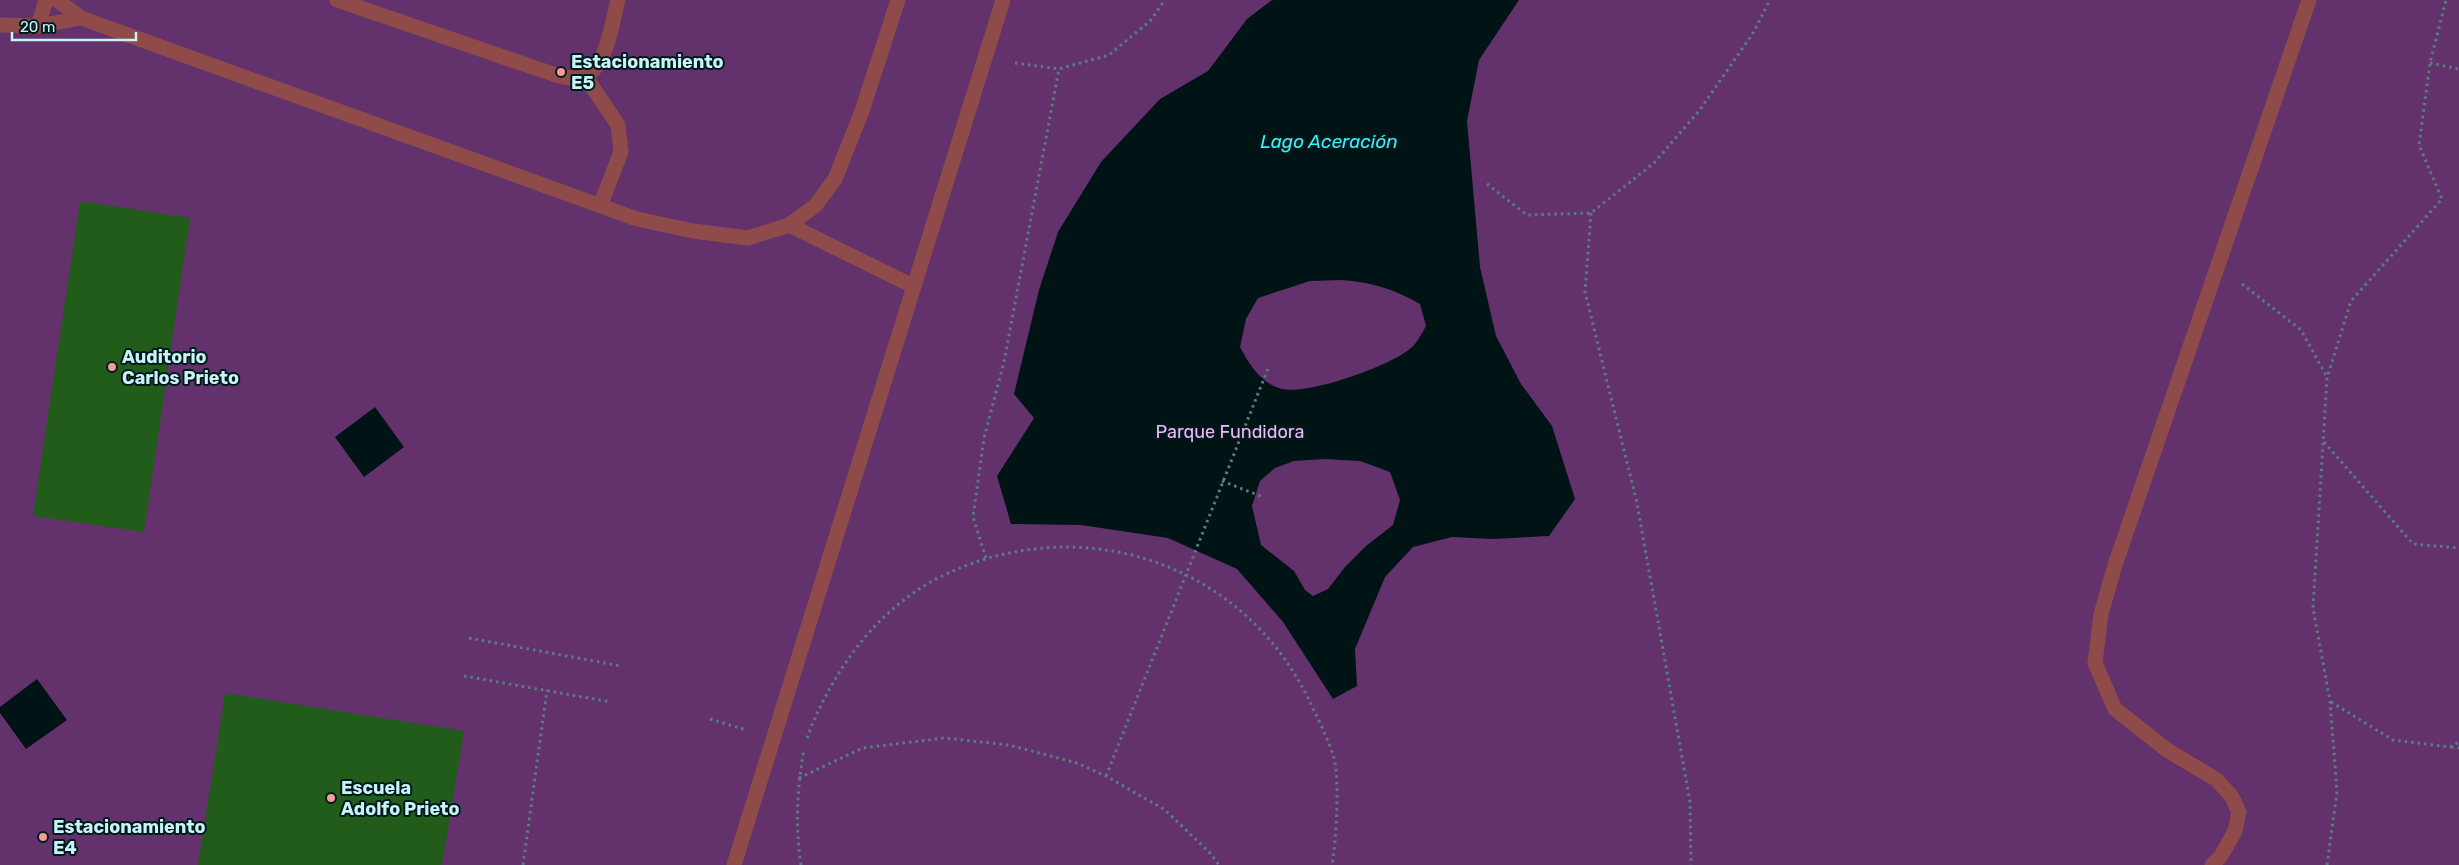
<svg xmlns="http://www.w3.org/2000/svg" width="2459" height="865" font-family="Rubik,sans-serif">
  <rect width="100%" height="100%" fill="#123133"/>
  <!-- green -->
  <path fill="#63326c" d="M 0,0 L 2459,0 L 2459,865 L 0,865 Z"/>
  <!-- water -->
  <path fill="#001415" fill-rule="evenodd" d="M 1272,0 L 1519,0 L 1479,60 L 1467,121 L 1480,267 L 1496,336 L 1521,384 L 1552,426 L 1575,499 L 1549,536 L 1492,539 L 1452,537 L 1413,547 L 1385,577 L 1355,649 L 1357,686 L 1333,699 L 1283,622 L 1237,569 L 1168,538 L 1081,525 L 1011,524 L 997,476 L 1034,418 L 1014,394 L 1039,290 L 1058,232 L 1101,162 L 1160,99 L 1208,71 L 1247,19 ZM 1341,280 C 1371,282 1394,289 1420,304 L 1426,326 C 1422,333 1417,343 1411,348 C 1390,366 1309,395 1282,389 C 1261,384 1249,364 1240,347 L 1246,319 L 1258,298 L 1310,281 ZM 1324,459 L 1360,461 L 1390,472 L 1400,500 L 1393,525 L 1366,546 L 1345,567 L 1328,589 L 1313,596 L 1305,590 L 1294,571 L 1261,545 L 1252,506 L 1260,481 L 1275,468 L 1294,461 Z
    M 375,407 L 404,447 L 364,477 L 335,437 Z
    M 37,679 L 67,720 L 26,749 L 0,713 L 0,707 Z"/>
  <!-- building -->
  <path fill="#225c1a" d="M 80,201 L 190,218 L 144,532 L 33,516 Z
    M 225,693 L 464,731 L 442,865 L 198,865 Z"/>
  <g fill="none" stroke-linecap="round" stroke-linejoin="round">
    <!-- path -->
    <path stroke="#597d80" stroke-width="3" stroke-dasharray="2.5 4" stroke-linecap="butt" d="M 1015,63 L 1059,69 L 1109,55 L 1150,21 L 1165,0
      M 2430,63 L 2459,69
      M 1487,184 L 1527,215 L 1591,213 L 1654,163 L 1699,111 L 1753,33 L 1770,0
      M 1591,213 L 1585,292 L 1637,503 L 1690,802 L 1691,865
      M 2242,284 L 2301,330 L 2327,377
      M 2324,442 L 2413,544 L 2459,548
      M 1222,481 L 1263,497
      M 986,558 L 973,517 L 984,438 L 1004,362 L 1059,69
      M 469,638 L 621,666
      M 464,676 L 611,702
      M 2331,702 L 2393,740 L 2450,747 L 2459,742
      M 710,719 L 746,730
      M 807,738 C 831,673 876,609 940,577 C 1077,509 1240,560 1308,698 C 1317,717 1328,738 1334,758 C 1340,781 1336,841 1332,865
      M 2451,747 L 2459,748
      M 1106,776 L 1269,366
      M 799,778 L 863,748 L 944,738 L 1009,745 L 1077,763 L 1106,776 L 1165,810 L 1211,854 L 1219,865
      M 523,865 L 547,690
      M 801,865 C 795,824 797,790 804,749
      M 2327,865 L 2337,792 L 2330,701 L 2313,608 L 2327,378 L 2351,301 L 2442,199 L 2419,145 L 2430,63 L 2446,0"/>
    <!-- lane -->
    <path stroke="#8f4b4a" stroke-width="15" d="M 57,0 L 81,18 L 637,219 L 693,231 L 748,238 L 789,225 L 815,206 L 835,179 L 862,111 L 898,0
      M 337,0 L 556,75 C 565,77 574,80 583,77 C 607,69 612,21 618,0
      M 0,25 L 38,26 L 81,18
      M 38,26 L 46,0
      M 585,76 L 618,125 L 621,152 L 600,206
      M 789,225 L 913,286"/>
    <!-- street -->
    <path stroke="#8f4b4a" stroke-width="15" d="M 734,865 L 1003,0
      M 2212,865 L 2221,856 L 2235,831 L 2239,812 L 2232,797 L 2217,780 L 2167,750 L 2115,709 L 2095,663 L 2101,614 L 2115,565 L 2309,0"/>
  </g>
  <!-- markers -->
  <g fill="#f59b99" stroke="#00191b" stroke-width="2">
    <circle cx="561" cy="72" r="5"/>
    <circle cx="112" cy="367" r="5"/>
    <circle cx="331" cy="798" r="5"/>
    <circle cx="43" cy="837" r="5"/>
  </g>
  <g text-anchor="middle" stroke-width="4" stroke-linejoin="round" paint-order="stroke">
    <!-- poi labels -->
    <g font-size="18" font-weight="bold" fill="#c8f4f7" stroke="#00191b" text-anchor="start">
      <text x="571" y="68">Estacionamiento<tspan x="571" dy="21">E5</tspan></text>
      <text x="122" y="363">Auditorio<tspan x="122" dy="21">Carlos Prieto</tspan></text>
      <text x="341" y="794">Escuela<tspan x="341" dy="21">Adolfo Prieto</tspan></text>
      <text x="53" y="833">Estacionamiento<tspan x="53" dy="21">E4</tspan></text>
    </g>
    <!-- park labels -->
    <g font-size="18" fill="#f0b9f9" stroke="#00191b">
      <text x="1230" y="438">Parque Fundidora</text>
    </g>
    <!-- water labels -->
    <g font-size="19" font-style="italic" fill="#39effb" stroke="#00191b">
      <text x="1329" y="148">Lago Aceración</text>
    </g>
  </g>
  <!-- scale -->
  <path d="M12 32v8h124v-8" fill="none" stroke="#c8f4f7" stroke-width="2.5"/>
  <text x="20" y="32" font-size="15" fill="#c8f4f7" stroke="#00191b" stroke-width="4" paint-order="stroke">20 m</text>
</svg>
